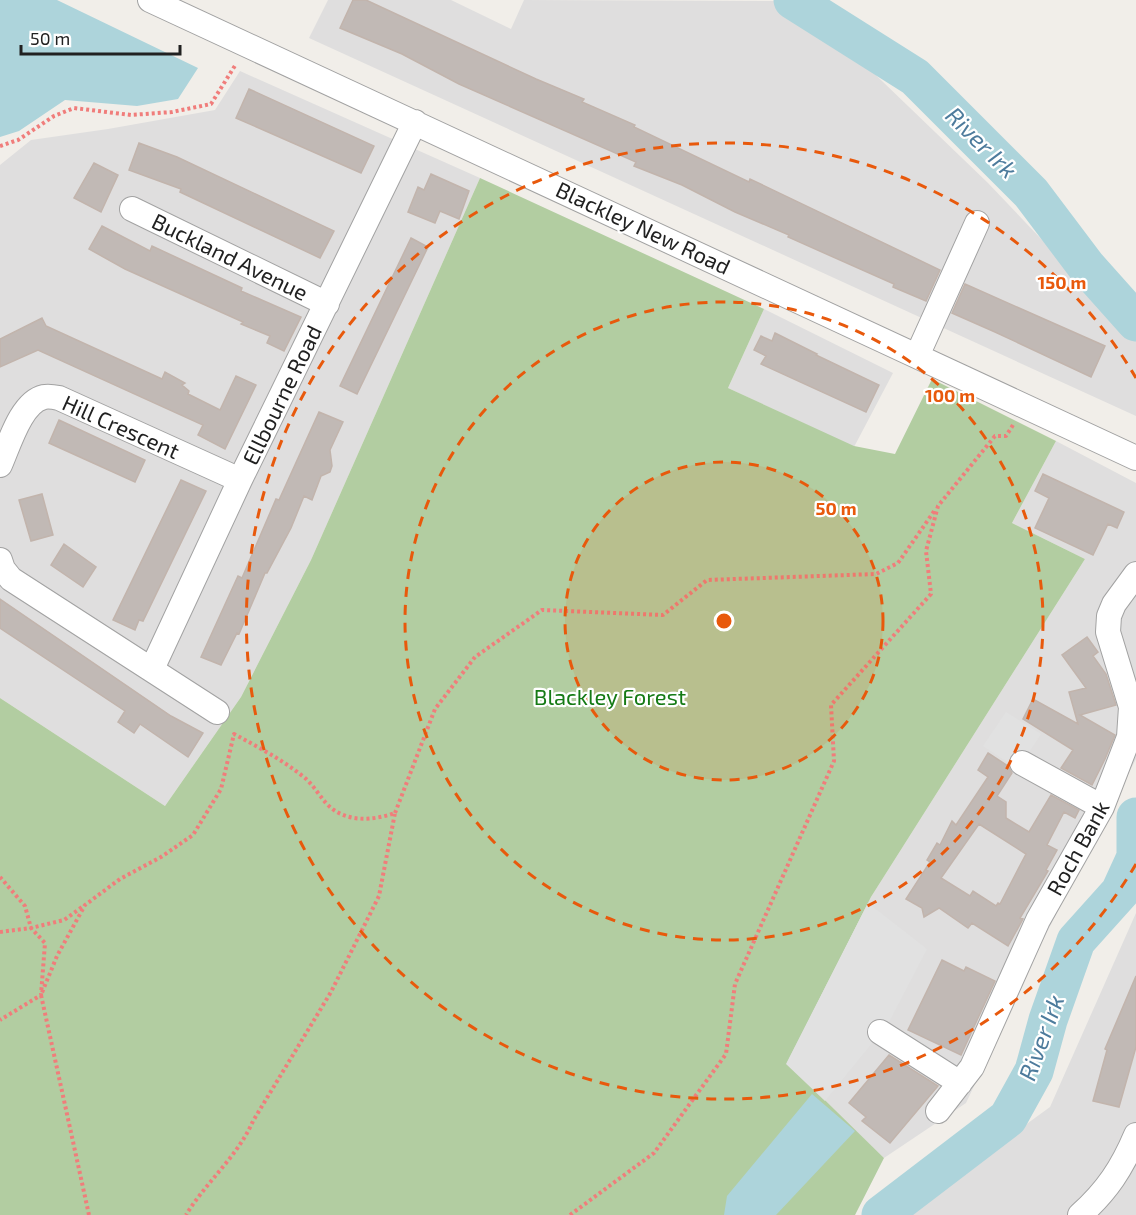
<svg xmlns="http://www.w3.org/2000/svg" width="1136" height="1215" font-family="'Exo 2',sans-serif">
  <rect width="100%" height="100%" fill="#f1eee9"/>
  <!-- residential -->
  <path fill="#dfdede" d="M 328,0 L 451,0 L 511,29 L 524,0 L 774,1 L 856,56 L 988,183 L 1136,339 L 1136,416 L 309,38 Z
    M 240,71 L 480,178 L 311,560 L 241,697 L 165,806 L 0,698 L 0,165 L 31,140 L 108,129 L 215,110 Z
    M 764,309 L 893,373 L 854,447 L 728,388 Z
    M 1056,441 L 1136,483 L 1136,759 L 1043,940 L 966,1103 L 884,1158 L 786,1064 L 871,897 L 1085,559 L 1012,523 Z
    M 1136,913 L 1136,1215 L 902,1215 L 1050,1107 Z"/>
  <!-- forest -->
  <path fill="#b2cda1" d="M 480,178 L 764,309 L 728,388 L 854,446 L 895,454 L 932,379 L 1056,441 L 1012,523 L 1085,559 L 871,897 L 787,1063 L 884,1158 L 855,1215 L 0,1215 L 0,698 L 165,806 L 241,697 L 311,560 Z"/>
  <!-- parking -->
  <path fill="#e1e1e1" d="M 1006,712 L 1041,734 L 1018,769 L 983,746 Z
    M 868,903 L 927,949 L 889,1022 L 825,1101 L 786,1064 Z"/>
  <!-- water -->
  <path fill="#add4db" d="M 0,0 L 57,0 L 198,68 L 178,99 L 137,106 L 65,100 L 19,131 L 0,137 Z
    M 812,1094 L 855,1131 L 776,1215 L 724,1215 L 727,1196 Z"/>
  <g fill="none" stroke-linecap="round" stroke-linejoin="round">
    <!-- river -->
    <path stroke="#add4db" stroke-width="39" d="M 793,0 L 915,77 L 1031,193 L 1086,266 L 1136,322
      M 881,1215 L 1008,1118 L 1034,1071 L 1048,1020 L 1076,941 L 1120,892 L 1136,857 L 1136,817"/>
  </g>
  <!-- building -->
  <path fill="#c1b9b5" stroke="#c2b4ac" stroke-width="1.5" fill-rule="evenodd" d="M 353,0 L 366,0 L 536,79 L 584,99 L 582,102 L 635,125 L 634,127 L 749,182 L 750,179 L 940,270 L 926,301 L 893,287 L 894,284 L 788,237 L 789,235 L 735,212 L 682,185 L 634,166 L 636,162 L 459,84 L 402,54 L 340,28 Z
    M 249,89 L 374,146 L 361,173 L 236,118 Z
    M 139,143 L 177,157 L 334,231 L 320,258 L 180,192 L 181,189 L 129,170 Z
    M 94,163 L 118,175 L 101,212 L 74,198 Z
    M 431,174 L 469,191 L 459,219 L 440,211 L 435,223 L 408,212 L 418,187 L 424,190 Z
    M 102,226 L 150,251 L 152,246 L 242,288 L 241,291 L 301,317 L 284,351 L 267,343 L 270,336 L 241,324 L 243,322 L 125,269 L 89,249 Z
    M 411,238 L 428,247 L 357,394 L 340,386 Z
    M 965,284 L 1105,346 L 1091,377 L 995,332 L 952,313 Z
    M 42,318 L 46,326 L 162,379 L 165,372 L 185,383 L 182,385 L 189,391 L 188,394 L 220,410 L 236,376 L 256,385 L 225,449 L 198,435 L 203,425 L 38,350 L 0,367 L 0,339 Z
    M 775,333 L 817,354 L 816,355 L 879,385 L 866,412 L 761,364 L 766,356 L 754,350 L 761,336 L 772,341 Z
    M 319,412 L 343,422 L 330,450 L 332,466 L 330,472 L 321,476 L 312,500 L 304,496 L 291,528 L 267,573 L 265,573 L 239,634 L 237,633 L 221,665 L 201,657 L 238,576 L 242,578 L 276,499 L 279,500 Z
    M 59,420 L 145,460 L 135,482 L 49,443 Z
    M 1043,474 L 1124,512 L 1117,528 L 1108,524 L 1093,555 L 1035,528 L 1049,498 L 1035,491 Z
    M 181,480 L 206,491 L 143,621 L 139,620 L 135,630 L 113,620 Z
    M 42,494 L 53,535 L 31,541 L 19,500 Z
    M 64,544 L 96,567 L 83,587 L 51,565 Z
    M 0,599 L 171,716 L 203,733 L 188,757 L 140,724 L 134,733 L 118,722 L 125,711 L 0,628 Z
    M 1087,637 L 1098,652 L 1093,656 L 1106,674 L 1116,705 L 1080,715 L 1115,735 L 1105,759 L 1092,785 L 1061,768 L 1073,750 L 1023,719 L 1033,699 L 1078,724 L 1069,692 L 1086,688 L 1062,655 Z
    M 988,753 L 1008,766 L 1012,773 L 997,796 L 1006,802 L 1006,818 L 1029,832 L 1051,795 L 1079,810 L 1075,818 L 1064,812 L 1047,845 L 1057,850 L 1046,870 L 1048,871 L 1020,918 L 1023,919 L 1008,946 L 972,923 L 968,928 L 939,908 L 924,917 L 922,908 L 906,899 L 930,862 L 927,860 L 937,843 L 940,845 L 952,821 L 956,825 L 988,777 L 978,770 ZM 979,824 L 1026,854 L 1000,904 L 998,903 L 996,906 L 973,891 L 970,896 L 941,878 Z
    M 942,960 L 964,971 L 966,967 L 995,981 L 961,1055 L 908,1030 Z
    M 1136,976 L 1136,1047 L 1119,1107 L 1093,1101 L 1107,1050 L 1105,1049 Z
    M 889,1055 L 938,1086 L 890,1143 L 862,1121 L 866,1117 L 849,1103 Z"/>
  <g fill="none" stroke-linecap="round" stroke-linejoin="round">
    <defs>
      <path id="minor" d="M 150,0 L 1136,458
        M 132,209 L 327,304
        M 917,356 L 977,223
        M 0,465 C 9,445 21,402 44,397 C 49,396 54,397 59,398 L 240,480
        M 0,560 L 3,569 L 11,579 L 217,712
        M 152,669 L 240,480 L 415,122
        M 1022,763 L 1102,807
        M 880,1032 L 960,1083
        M 938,1111 L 972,1067 L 1038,920 L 1102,807 L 1129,737 L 1131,707 L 1108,632 L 1109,616 L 1114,604 L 1136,574
        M 1080,1215 C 1107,1191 1122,1168 1136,1135"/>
    </defs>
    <!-- minor casing -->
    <use href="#minor" stroke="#a2a2a2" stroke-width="26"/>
    <!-- path -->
    <path stroke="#f07d7b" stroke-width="4" stroke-dasharray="3 3" stroke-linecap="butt" d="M 0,146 L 18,140 L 54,116 L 74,108 L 131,115 L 172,112 L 211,104 L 236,64
      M 395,813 L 435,709 L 475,657 L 542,610 L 663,615 L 707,580 L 876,574 L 898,563 L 935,510
      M 0,877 L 25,906 L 31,928 L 45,943 L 41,995 L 0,1020
      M 0,932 L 31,928 L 64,920 L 82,907
      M 89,1215 L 41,995 L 57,956 L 85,905 L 120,879 L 161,857 L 193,835 L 221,789 L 234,734 C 258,747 283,760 305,778 C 313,785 319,795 326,803 C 344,823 372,821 395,813 L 379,896 L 331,992 L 253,1121 C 238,1156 206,1182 186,1215
      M 570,1215 L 654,1153 L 726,1054 L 735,984 L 834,761 L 831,705 L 931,594 L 926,551 L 938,506 L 995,436 L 1006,436 L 1013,425"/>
    <!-- minor -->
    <use href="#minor" stroke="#fff" stroke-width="24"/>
  </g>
  <!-- distance rings -->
  <circle cx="724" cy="621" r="159" fill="#e8590c" fill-opacity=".12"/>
  <g fill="none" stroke="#e8590c" stroke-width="3" stroke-dasharray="10 8">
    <circle cx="724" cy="621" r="159"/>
    <circle cx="724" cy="621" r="319"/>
    <path d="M1136 864A478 478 0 1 1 1136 378"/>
  </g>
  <g text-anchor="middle" stroke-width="4.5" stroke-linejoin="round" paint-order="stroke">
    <!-- street labels -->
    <g font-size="22" fill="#212121" stroke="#fff">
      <text transform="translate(643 228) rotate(25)" y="8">Blackley New Road</text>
      <text transform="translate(230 257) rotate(26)" y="8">Buckland Avenue</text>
      <text transform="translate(282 395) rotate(-64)" y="8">Ellbourne Road</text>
      <text transform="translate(121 427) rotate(24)" y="8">Hill Crescent</text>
      <text transform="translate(1078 848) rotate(-61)" y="8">Roch Bank</text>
    </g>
    <!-- park labels -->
    <g font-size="22" fill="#157a15" stroke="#fff">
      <text x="610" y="705">Blackley Forest</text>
    </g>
    <!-- water labels -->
    <g font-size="24" font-style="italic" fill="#4d7b9c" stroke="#fff">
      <text transform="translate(981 143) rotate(45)" y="8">River Irk</text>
      <text transform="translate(1042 1038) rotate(-70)" y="8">River Irk</text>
    </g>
  </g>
  <circle cx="724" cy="621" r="9" fill="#e8590c" stroke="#fff" stroke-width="3"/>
  <g font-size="18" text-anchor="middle" font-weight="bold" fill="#e8590c" stroke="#fff" stroke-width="4.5" stroke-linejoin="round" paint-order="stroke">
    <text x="1062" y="289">150 m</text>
    <text x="950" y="402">100 m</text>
    <text x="836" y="515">50 m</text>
  </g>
  <!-- scale -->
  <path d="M21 45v9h159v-9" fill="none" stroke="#212121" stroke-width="3"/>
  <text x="30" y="45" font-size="18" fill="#212121" stroke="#ffffff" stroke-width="4.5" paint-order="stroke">50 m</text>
</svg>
